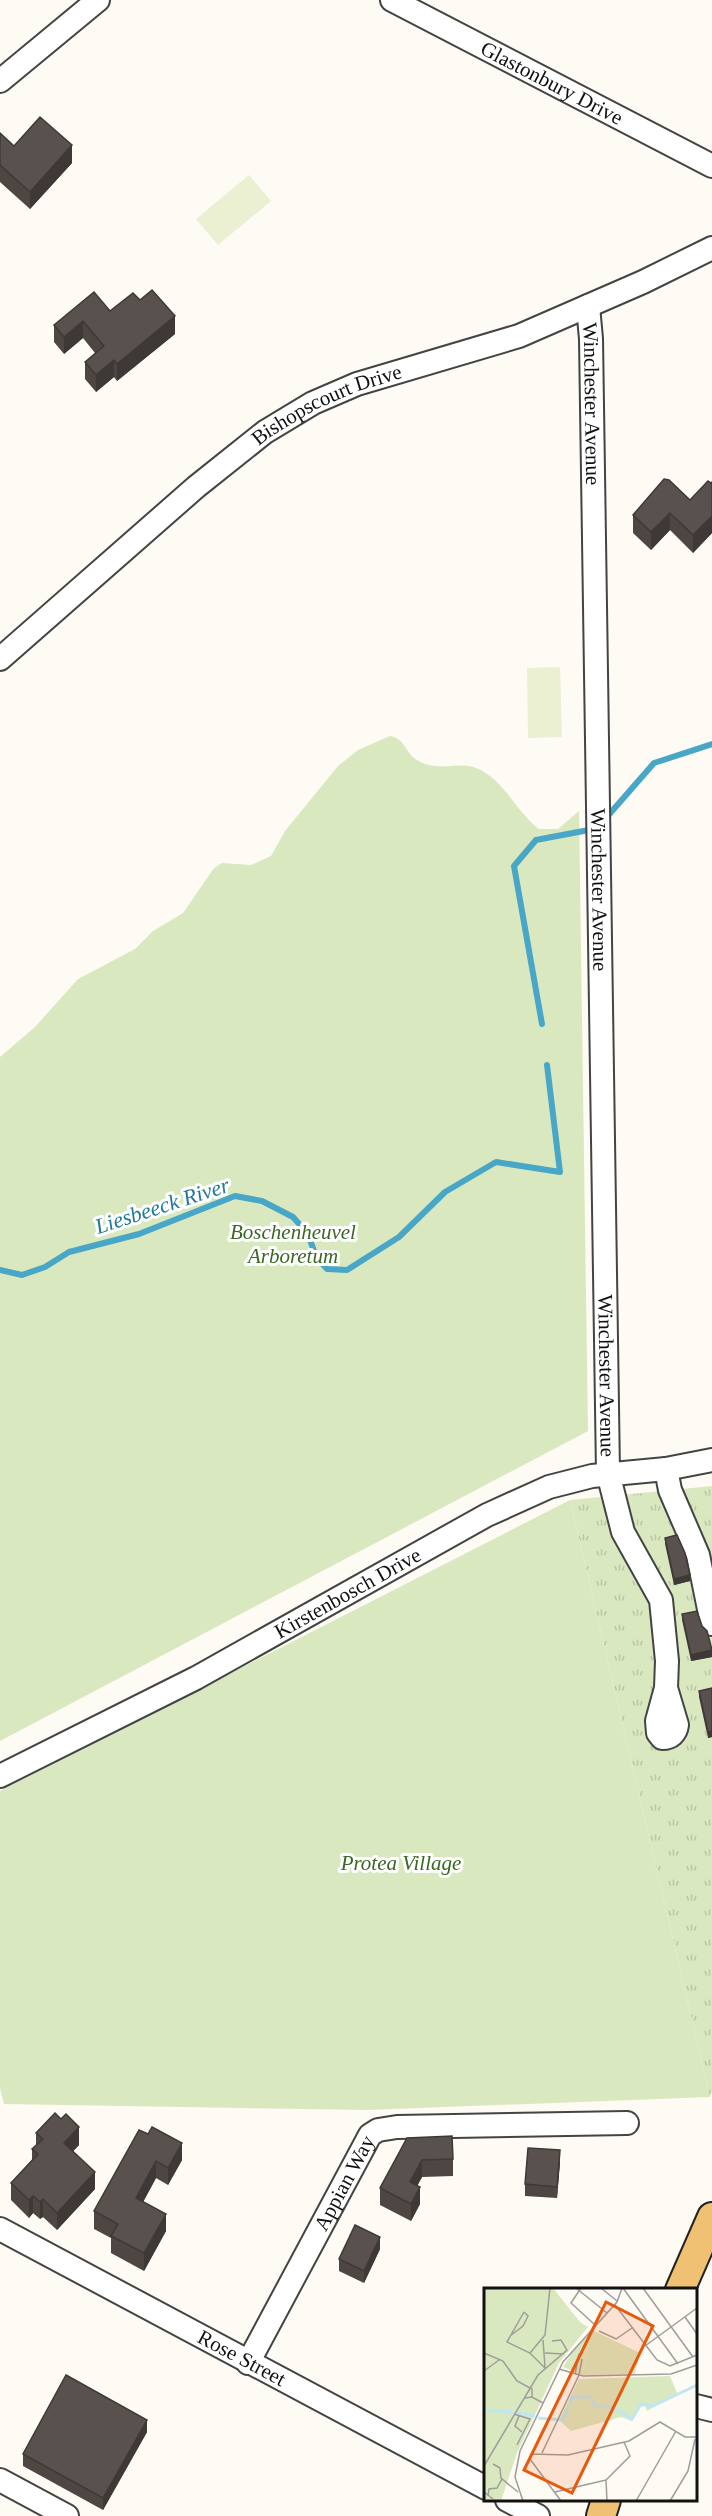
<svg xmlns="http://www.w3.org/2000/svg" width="712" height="2516" font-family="'Times New Roman',serif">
  <defs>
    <pattern id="grass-tufts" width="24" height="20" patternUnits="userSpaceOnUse" patternTransform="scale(1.5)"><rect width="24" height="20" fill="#dae8c0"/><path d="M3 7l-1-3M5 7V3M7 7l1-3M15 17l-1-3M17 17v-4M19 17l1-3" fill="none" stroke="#bac6a4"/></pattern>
  </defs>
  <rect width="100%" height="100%" fill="#fefbf5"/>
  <!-- grass -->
  <path fill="url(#grass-tufts)" d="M 712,1486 L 712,2092 L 710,2097 L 570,1500 Z"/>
  <!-- park -->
  <path fill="#dae8c0" d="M 390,736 C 405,738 406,754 417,760 C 438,773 457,761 476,768 C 504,779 516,812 539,829 L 558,829 L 579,811 L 588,1431 L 0,1741 L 0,1057 L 35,1027 L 78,979 L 135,949 L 153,931 L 183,913 L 214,868 L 222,863 L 251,865 L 271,856 L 285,831 L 338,766 L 358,750 Z
    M 570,1500 L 710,2097 L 367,2110 L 4,2104 L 0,2088 L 0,1791 Z"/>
  <!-- pitch -->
  <path fill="#eaf0d1" d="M 249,175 L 271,201 L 218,245 L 196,219 Z
    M 560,667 L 562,737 L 528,738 L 527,668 Z"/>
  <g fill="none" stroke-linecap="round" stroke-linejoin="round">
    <!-- stream -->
    <path stroke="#48a6c6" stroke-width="6" d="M 606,818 L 654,763 L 712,744
      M 542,1024 L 514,866 L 536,840 L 594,829
      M 0,1270 L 22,1275 L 45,1267 L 69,1252 L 139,1234 L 235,1196 L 262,1201 L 293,1217 L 308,1234 L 316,1257 L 327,1269 L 347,1270 L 399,1237 L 445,1192 L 496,1162 L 560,1172 L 547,1065"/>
    <defs>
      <g id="minor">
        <path id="s1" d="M 392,0 L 712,166"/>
        <path d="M 0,81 L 98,0"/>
        <path id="s2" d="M 588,306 L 591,339 L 608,1473 L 623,1532 L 661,1600 L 667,1661 L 666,1688 L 657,1721 L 658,1733 L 662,1738 C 671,1738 676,1733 677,1725 L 666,1688"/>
        <path id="s3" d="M 0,659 L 196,487 L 265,432 L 313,403 L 357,384 L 519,336 L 643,282 L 712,248"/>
        <path d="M 666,1469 L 670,1490 L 698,1555 L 712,1624"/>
        <path id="s4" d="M 0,1776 L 196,1678 L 487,1515 L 549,1487 L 592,1476 L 666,1469 L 712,1460"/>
        <path id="s5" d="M 0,2229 L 486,2488"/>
        <path id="s6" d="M 248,2363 L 370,2135 L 378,2130 L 397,2127 L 627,2123"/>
        <path d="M 696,2406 L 712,2410"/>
        <path d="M 0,2480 L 67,2516"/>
        <path d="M 507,2500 L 538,2516"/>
      </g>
      <path id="major" d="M 680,2290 L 712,2217
        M 601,2516 L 606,2500"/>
    </defs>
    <!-- minor casing -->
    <use href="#minor" stroke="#444" stroke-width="26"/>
    <!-- major casing -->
    <use href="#major" stroke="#222" stroke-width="32"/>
    <!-- minor -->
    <use href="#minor" stroke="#fff" stroke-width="22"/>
    <!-- major -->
    <use href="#major" stroke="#f0c073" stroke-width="28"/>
  </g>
  <!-- wall -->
  <path fill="#4d4643" d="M 0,133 L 14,146 L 72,163 L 30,209 L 0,182 Z
    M 140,300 L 175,334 L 117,381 L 114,377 L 96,392 L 85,379 L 85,362 L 95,353 L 83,338 L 64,354 L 54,342 L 54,325 L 110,311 Z
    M 712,482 L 712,533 L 693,553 L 670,530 L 651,550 L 633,533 L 633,515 L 690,500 Z
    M 665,1538 L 690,1581 L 674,1585 L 665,1544 Z
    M 682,1614 L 712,1657 L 691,1661 L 682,1620 Z
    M 712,1688 L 712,1737 L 708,1738 L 699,1697 L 699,1691 Z
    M 36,2133 L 79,2145 L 73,2151 L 95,2189 L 57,2230 L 43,2217 L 40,2219 L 33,2213 L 29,2218 L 11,2200 L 11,2183 L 32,2160 L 32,2149 L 36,2146 Z
    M 148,2134 L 182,2160 L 168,2185 L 156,2178 L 143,2202 L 166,2231 L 144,2271 L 111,2253 L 111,2238 L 94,2229 L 94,2211 Z
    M 407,2138 L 453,2159 L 453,2176 L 422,2177 L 417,2186 L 420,2204 L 411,2221 L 380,2205 L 380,2188 Z
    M 560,2162 L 557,2198 L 525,2196 L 525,2184 Z
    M 380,2249 L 364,2283 L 339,2271 L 339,2259 Z
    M 147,2432 L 103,2510 L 23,2466 L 23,2454 Z"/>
  <!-- shaded-wall -->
  <path fill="#3e3937" d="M 72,145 L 72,163 L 30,209 L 30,192 Z
    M 175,316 L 175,334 L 117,381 L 117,364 Z
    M 83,321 L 83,338 L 64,354 L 64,337 Z
    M 114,360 L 114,377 L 96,392 L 96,375 Z
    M 670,513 L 670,530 L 651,550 L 651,532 Z
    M 712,516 L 712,533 L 693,553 L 693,535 Z
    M 690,1575 L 690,1581 L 674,1585 L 674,1579 Z
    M 712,1650 L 712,1657 L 691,1661 L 691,1655 Z
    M 712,1731 L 712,1737 L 708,1738 L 708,1732 Z
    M 79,2127 L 79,2145 L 64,2161 L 64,2143 Z
    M 182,2143 L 182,2160 L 168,2185 L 168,2168 Z
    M 560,2150 L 560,2162 L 557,2198 L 557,2187 Z
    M 422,2160 L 422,2177 L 410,2199 L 410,2182 Z
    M 156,2161 L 156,2178 L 136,2215 L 136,2198 Z
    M 95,2172 L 95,2189 L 57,2230 L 57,2213 Z
    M 420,2187 L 420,2204 L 411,2221 L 411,2204 Z
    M 33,2196 L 33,2213 L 29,2218 L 29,2200 Z
    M 43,2199 L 43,2217 L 40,2219 L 40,2202 Z
    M 166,2214 L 166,2231 L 144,2271 L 144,2253 Z
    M 380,2237 L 380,2249 L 364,2283 L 364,2271 Z
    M 147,2420 L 147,2432 L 103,2510 L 103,2498 Z"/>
  <!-- building -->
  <path fill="#59514e" stroke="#3e3937" stroke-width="1.5" d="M 40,117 L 72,145 L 30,192 L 0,165 L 0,133 L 14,146 Z
    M 152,290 L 175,316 L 117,364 L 114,360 L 96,375 L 85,362 L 104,346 L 83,321 L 64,337 L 54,325 L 94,292 L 110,311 L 133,293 L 140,300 Z
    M 664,479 L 669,480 L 690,500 L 708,481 L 711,483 L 712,482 L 712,516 L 693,535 L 670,513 L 651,532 L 633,515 Z
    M 677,1535 L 685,1553 L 690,1575 L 674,1579 L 665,1538 Z
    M 697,1611 L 702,1626 L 707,1631 L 712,1650 L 691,1655 L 682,1614 Z
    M 712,1688 L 712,1731 L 708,1732 L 699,1691 Z
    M 55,2113 L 61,2119 L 66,2114 L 79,2127 L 64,2143 L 95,2172 L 57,2213 L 43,2199 L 40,2202 L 33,2196 L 29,2200 L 11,2183 L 38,2154 L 32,2149 L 43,2139 L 36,2133 Z
    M 152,2127 L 182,2143 L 168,2168 L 156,2161 L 136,2198 L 166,2214 L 144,2253 L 111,2236 L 118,2224 L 94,2211 L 139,2130 L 148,2134 Z
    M 452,2136 L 453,2159 L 422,2160 L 410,2182 L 420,2187 L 411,2204 L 380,2188 L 407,2138 Z
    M 528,2148 L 560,2150 L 557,2187 L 525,2184 Z
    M 355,2225 L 380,2237 L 364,2271 L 339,2259 Z
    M 66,2375 L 147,2420 L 103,2498 L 23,2454 Z"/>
  <g text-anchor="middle" stroke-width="6" stroke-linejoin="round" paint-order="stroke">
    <!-- street labels -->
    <g font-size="21" fill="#111" stroke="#fff">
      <text dy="7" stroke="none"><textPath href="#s1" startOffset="180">Glastonbury Drive</textPath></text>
      <text dy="7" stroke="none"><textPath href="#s2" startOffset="98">Winchester Avenue</textPath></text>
      <text dy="7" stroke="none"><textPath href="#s3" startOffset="417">Bishopscourt Drive</textPath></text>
      <text dy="7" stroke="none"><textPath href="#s2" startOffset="584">Winchester Avenue</textPath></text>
      <text dy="7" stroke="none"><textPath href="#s2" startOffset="1070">Winchester Avenue</textPath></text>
      <text dy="7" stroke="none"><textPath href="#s4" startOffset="393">Kirstenbosch Drive</textPath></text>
      <text dy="7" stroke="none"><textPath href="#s6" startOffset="204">Appian Way</textPath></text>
      <text dy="7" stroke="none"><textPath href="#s5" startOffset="274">Rose Street</textPath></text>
    </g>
    <!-- park labels -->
    <g font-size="21" font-style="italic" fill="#3b6624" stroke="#fff">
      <text x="293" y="1239">Boschenheuvel<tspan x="293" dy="24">Arboretum</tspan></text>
      <text x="401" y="1870">Protea Village</text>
    </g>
    <!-- water labels -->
    <g font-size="22" font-style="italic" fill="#20789d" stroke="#fff">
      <text transform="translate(162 1205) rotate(-18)" y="8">Liesbeeck River</text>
    </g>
  </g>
  <!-- overview -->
  <g transform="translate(484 2288)">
    <rect width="213" height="213" fill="#fefbf5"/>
    <path d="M 108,42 L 98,87 L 79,79 L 87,66 Z" fill="#dae8c0"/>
    <path d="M 0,0 L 69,0 L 96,34 L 104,39 L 75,75 L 33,165 L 17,213 L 0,213 ZM 108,42 L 156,65 L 151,86 L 98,87 ZM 186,88 L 193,105 L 163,123 L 161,118 L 156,119 L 148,133 L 137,129 L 87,143 L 75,132 L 95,91 Z" fill="#dae8c0"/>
    <path fill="none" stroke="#bde7f3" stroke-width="3" d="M 86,116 L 88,109 L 106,109 L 111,118 L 128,119 L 148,131 L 157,116 L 169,118 L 213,97M 0,122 L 30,124M 33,125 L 51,128M 54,130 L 79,132 L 85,119"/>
    <path fill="none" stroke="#9f9d9a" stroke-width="1.5" d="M 92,0 L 123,25M 97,0 L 87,15 L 110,36M 117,0 L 133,13M 139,0 L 194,76M 159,0 L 209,69M 131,17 L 173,72 L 186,78 L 213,67M 40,24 L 23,54 L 46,65 L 61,80M 201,29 L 213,46M 115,43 L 132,51 L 148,40M 26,48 L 39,38 L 44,28 L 40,24M 59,52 L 61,79M 161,58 L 213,20M 0,65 L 19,73 L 33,93 L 48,101 L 48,109M 46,65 L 61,47 L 66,0M 61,65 L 80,66M 75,81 L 99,88 L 187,86 L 213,77M 0,83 L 15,72M 91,86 L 95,66M 41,110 L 48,109 L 59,115M 30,126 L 46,131 L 33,157M 35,128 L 31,138 L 38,144M 58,165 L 95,87 L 98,71M 9,176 L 16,180 L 17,191M 0,178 L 54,87 L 83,62 L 77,52 L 68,53M 0,180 L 0,204 L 9,211M 71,204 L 122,192M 4,208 L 5,201 L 13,200 L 18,191 L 34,204M 39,213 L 31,189 L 36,163 L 79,74 L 133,14 L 138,0M 77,213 L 46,171 L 47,166 L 84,167 L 145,153 L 176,134 L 201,149 L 213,149M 123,213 L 122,192 L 146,168 L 140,154M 152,213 L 192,143M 186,213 L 204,183 L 211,151"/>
    <path fill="#e8590c" fill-opacity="0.15" stroke="#e8590c" stroke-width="3" d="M 122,14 L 169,38 L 88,205 L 40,182 Z"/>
    <rect width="213" height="213" fill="none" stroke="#111" stroke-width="3"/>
  </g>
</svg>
